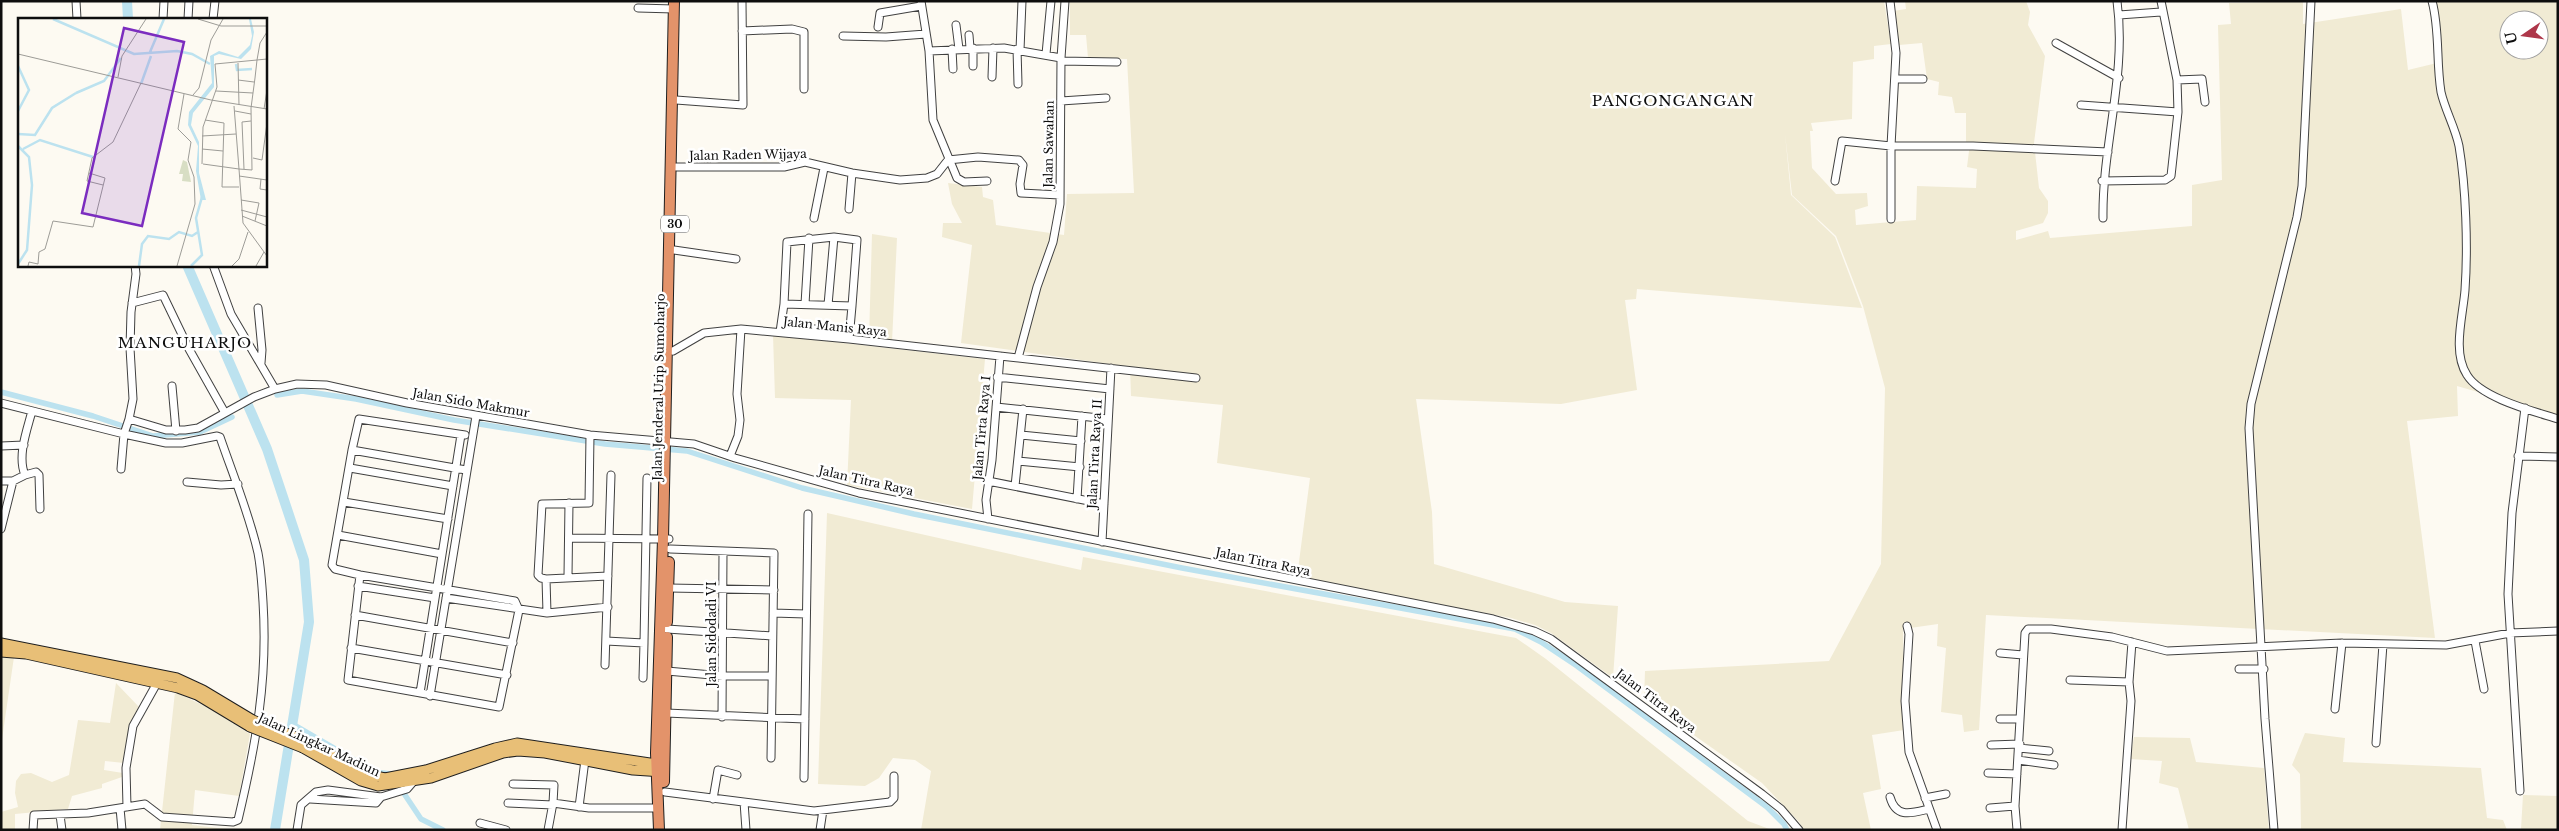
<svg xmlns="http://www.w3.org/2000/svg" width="2559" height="831" font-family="'Libre Baskerville',serif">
  <rect width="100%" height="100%" fill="#fdfaf2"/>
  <!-- farmland -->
  <path fill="#f1ebd4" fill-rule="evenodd" d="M 1070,1 L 1884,1 L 1891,44 L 1874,46 L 1874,59 L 1853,62 L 1852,119 L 1811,123 L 1813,131 L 1810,131 L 1812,168 L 1836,194 L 1867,193 L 1868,206 L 1855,210 L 1856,225 L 1916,220 L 1917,186 L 1976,188 L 1977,169 L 1967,167 L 1970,143 L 1966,143 L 1966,113 L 1955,113 L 1952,97 L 1938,95 L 1939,82 L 1927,79 L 1922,43 L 1899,45 L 1893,11 L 1906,9 L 1905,1 L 2026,1 L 2030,12 L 2028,25 L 2045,56 L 2034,143 L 2039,188 L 2048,201 L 2048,213 L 2043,223 L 2016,231 L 2016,240 L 2048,231 L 2050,238 L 2192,226 L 2192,185 L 2222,180 L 2218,25 L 2231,24 L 2229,3 L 2303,1 L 2303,24 L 2401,9 L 2408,70 L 2441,62 L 2437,1 L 2558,1 L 2558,415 L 2457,386 L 2458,416 L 2407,421 L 2435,638 L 1986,615 L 1979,730 L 1964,732 L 1962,715 L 1941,712 L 1946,648 L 1937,646 L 1938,624 L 1903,629 L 1904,730 L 1872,735 L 1881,789 L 1863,793 L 1871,830 L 1802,830 L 1800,823 L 1762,783 L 1644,700 L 1645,671 L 1829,661 L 1881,564 L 1885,388 L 1863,306 L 1836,236 L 1792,195 L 1785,134 L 1791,195 L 1835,237 L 1862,308 L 1637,289 L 1636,299 L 1625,300 L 1637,390 L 1561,404 L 1416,399 L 1432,512 L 1434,564 L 1565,602 L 1618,606 L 1613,678 L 1551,633 L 1535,625 L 1511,618 L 1297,577 L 1310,478 L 1217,463 L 1223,405 L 1131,396 L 1130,367 L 961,343 L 972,245 L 942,237 L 943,223 L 962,223 L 952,204 L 948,183 L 982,187 L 983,197 L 993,200 L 996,225 L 1064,235 L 1067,194 L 1134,193 L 1127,59 L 1088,58 L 1086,35 L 1070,35 ZM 2509,20 L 2539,20 L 2539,50 L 2509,50 Z
    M 872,234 L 897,238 L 892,342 L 869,339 Z
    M 773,335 L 985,359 L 972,509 L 847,485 L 851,400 L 775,398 Z
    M 827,513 L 1081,570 L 1083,557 L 1516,638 L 1546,659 L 1748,821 L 1772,830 L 921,830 L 931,771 L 915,760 L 893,758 L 879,778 L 865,786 L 818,784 Z
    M 1,656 L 14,657 L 1,746 Z
    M 116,683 L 140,708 L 124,763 L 105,761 L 104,770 L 123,773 L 122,777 L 102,784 L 102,788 L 72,796 L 68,809 L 15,814 L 15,830 L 1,830 L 1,812 L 18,807 L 15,793 L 16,781 L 21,774 L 31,773 L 52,782 L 69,775 L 78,720 L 110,723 Z
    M 175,692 L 211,709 L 250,734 L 239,796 L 195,790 L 192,825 L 235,830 L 160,830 Z
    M 2305,733 L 2345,738 L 2343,762 L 2481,768 L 2487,818 L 2503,820 L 2507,830 L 2301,830 L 2300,774 L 2292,765 Z
    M 2134,737 L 2190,738 L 2196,762 L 2264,768 L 2269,830 L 2189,830 L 2178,788 L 2159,783 L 2162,761 L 2130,759 Z
    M 2523,795 L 2558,796 L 2558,830 L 2510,830 L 2521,829 Z"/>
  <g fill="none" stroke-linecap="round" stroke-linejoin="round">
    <!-- canal -->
    <path stroke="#bce2ef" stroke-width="5.5" d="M 1,392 L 93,416 L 153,436 L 200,432 L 232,417
      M 277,395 L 302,391 L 356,399 L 454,420 L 605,444 L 687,451 L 802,488 L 914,514 L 1182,568 L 1515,629 L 1541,642 L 1577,666 L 1767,807 L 1784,824 L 1787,830
      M 294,725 L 375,772 L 391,774 L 421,819 L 443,830"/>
    <!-- river -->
    <path stroke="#bce2ef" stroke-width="10" d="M 127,1 L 128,19
      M 187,265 L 267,449 L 304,560 L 309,622 L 275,830"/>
    <defs>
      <path id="minor" d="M 76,1 L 77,19
        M 921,1 L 929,51 L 933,120 L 957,178 L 964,182 L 987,181
        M 1890,1 L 1896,53 L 1891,146 L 1891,219
        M 2432,1 C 2440,30 2436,62 2441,92 C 2445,110 2455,127 2459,146 C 2466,188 2468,247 2465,290 C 2463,316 2452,352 2467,375 C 2481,398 2533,411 2558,419
        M 638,8 L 674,9
        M 2119,15 L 2161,12
        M 163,19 L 164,1
        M 188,19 L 189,1
        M 213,19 L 215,1
        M 956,25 L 959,49
        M 878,27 L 880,13 L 921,6
        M 742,31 L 792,29 L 804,32 L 804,89
        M 969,35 L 970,48
        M 843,36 L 886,37 L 926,34
        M 2056,43 L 2119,78
        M 952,49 L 953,69
        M 1017,49 L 1018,84
        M 1020,50 L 1022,1
        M 929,51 L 1004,48 L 1061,58 L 1060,204 L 1053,242 L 1037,287 L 1018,358
        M 1046,54 L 1051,1
        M 1061,58 L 1065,1
        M 1061,61 L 1117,62
        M 973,66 L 973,48
        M 992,77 L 993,48
        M 1896,79 L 1923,79
        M 2177,80 L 2202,79 L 2205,102
        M 676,100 L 743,105 L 742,1
        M 1061,101 L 1106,98
        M 2081,105 L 2178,112
        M 948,160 L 978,157 L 1019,160 L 1023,165 L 1020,184 L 1021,193 L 1060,195
        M 676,167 L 784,167 L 805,162 L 852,173 L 900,180 L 927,178 L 937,174 L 948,160
        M 1835,181 L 1842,141 L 1891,146 L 1973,146 L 2108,152
        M 2102,181 L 2165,180 L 2171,176 L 2178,112 L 2177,80 L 2161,1
        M 849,209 L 852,173
        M 814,218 L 824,168
        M 2103,218 C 2102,145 2127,75 2117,1
        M 674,250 L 736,259
        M 213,265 L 231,314 L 275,389
        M 132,303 L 163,295 L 189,349 L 225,413
        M 784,304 L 787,242 L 834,237 L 857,240 L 852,306
        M 805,304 L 809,238
        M 828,305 L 834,237
        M 258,308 L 262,350 L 261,363
        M 781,326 L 849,332
        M 780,332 L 784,304 L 852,306 L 849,339
        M 673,351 L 704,333 L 741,329 L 849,339 L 1000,356
        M 997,377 L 1110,389
        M 172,386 L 176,431
        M 1,403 L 124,434 L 129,419 L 166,430 L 185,430 L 198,428 L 254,397 L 275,389 L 297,384 L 326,385 L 407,403 L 590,435 L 694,444 L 735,458 L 859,493 L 1493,619 L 1534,631 L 1551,639 L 1762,794 L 1781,809 L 1799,830
        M 996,407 L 1108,419
        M 129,419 L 133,399 L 130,348 L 131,312 L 136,274 L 135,265
        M 590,435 L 589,503 L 542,504 L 538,575 L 541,578 L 546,579 L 608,576
        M 1021,435 L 1081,441
        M 1,446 L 24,445
        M 352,450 L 359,419 L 465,435
        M 730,456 L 738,436 L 740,420 L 737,394 L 741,329
        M 2518,456 L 2558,457
        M 1018,461 L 1080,467
        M 350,468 L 453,486
        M 25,475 L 36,472 L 39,475 L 40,509
        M 1,481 L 13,481 L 25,475 C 17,456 27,430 32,411
        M 988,481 L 1104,504
        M 187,482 L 221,485 L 238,484
        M 1015,486 L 1023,409
        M 1077,499 L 1082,416
        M 344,502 L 448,519
        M 988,519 L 986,500 L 992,460 L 1000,356 L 1196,378
        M 1,529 L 13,481
        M 338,535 L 442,554
        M 569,538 L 669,539
        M 1102,542 L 1111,368
        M 670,549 L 774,553 L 771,758
        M 360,575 L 348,680 L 499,707 L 519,610 L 515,601 L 360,575 L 335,569 L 332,565 L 352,450 L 466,470
        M 568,576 L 569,503
        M 546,579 L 547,613
        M 358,586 L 435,598
        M 669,588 L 774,590
        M 446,598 L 547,613 L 608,607
        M 773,613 L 806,614
        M 355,615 L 513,643
        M 1907,626 L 1909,634 L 1905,701 L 1909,752 L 1937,830
        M 667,629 L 772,636
        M 606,641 L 644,643 L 647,478
        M 2475,641 L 2484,689
        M 351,648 L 507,675
        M 2000,653 L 2023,655
        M 605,665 L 611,475
        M 2239,669 L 2264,669
        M 667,671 L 723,676 L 772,676
        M 643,678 L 644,643
        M 2070,680 L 2129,682
        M 420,693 L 461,435
        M 430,696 L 476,416
        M 2335,709 L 2342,643
        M 666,713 L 805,719
        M 722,717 L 723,552
        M 2000,719 L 2020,719
        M 2376,743 L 2383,644
        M 1991,745 L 2020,744
        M 2019,748 L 2049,751
        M 2018,760 L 2054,765
        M 1988,773 L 2017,774
        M 804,778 L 808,514
        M 513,784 L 554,785 L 553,803
        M 2520,791 L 2508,594 L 2512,513 L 2525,408
        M 665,792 L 814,811 L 890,802 L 894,798 L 894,776
        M 1890,797 C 1896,819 1912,813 1929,809
        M 1925,798 L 1946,794
        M 310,799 L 376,803 L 381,797
        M 713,799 L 718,770 L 737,775
        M 744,802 L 746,830
        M 508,803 L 553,805
        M 127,807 L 126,768 L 133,726 L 157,683
        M 579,807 L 585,760
        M 120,808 L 122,830
        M 1990,808 L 2015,806
        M 60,815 L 62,830
        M 480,823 L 506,830
        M 33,830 L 34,815 L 88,813 L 145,804 L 162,817 L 233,822 L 238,820 C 256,744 268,680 263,602 C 262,585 261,569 258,553 C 249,513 233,475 220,437 L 217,436 L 182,443 L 166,443 L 124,434 L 121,469
        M 297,830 L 301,805 L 316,792 L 328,790 L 381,797 L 407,789 L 414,781
        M 548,830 L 553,803 L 589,808 L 659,808
        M 820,830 L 823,810
        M 2017,830 L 2015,806 L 2025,633 L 2028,629 L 2051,629 L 2112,637 L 2167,651 L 2342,643 L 2446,645 L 2510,633 L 2558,631
        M 2122,830 L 2131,701 L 2129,682 L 2132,642
        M 2274,830 L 2265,719 L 2249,428 L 2251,404 L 2297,217 L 2302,186 L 2311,1"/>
      <path id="major" d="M 1,643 L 177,678 L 203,690 L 253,720
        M 1,652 L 26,654 L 178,688 L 197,695 L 250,727
        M 306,741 L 366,774 L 385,778 L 426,770 L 495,748 L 517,743 L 663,765
        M 303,748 L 361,781 L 378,786 L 431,778 L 503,753 L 518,751 L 545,753 L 633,770 L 663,772"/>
      <path id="highway" d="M 667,622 L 669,562
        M 664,782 L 667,637
        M 659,830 L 656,753 L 663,539 L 674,1"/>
    </defs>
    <!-- minor casing -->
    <use href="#minor" stroke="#414141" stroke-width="9"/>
    <!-- major casing -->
    <use href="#major" stroke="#1f1f1f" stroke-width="11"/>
    <!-- highway casing -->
    <use href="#highway" stroke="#1f1f1f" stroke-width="12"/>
    <!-- minor -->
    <use href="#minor" stroke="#fff" stroke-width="7"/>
    <!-- major -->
    <use href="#major" stroke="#e8bf77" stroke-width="9"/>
    <!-- highway -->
    <use href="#highway" stroke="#e3936a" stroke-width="10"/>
    <defs>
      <path id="major-bridge" d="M 253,720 L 306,741
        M 250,727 L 303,748"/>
    </defs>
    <!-- major-bridge casing -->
    <use href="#major-bridge" stroke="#1f1f1f" stroke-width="11" stroke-linecap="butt"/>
    <!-- major-bridge -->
    <use href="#major-bridge" stroke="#e8bf77" stroke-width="9"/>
  </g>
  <g text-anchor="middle" stroke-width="5" stroke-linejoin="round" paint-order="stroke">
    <!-- shield labels -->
    <rect fill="#fff" stroke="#565656" stroke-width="1" x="661" y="215.5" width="28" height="17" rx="4"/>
    <g font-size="11" font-weight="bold" fill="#0e0e0e">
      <text x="675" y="228">30</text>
    </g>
    <!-- street labels -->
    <g font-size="12" fill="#0e0e0e" stroke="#fff">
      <text transform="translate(1049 144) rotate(-89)" y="4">Jalan Sawahan</text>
      <text transform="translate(748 155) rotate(-1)" y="4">Jalan Raden Wijaya</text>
      <text transform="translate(835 327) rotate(6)" y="4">Jalan Manis Raya</text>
      <text transform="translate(659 387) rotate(-89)" y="4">Jalan Jenderal Urip Sumoharjo</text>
      <text transform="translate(471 403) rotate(10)" y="4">Jalan Sido Makmur</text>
      <text transform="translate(982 428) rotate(-85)" y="4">Jalan Tirta Raya I</text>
      <text transform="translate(1095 454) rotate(-87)" y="4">Jalan Tirta Raya II</text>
      <text transform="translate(866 481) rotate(13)" y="4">Jalan Titra Raya</text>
      <text transform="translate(1263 562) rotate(12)" y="4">Jalan Titra Raya</text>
      <text transform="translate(712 634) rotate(-90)" y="4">Jalan Sidodadi VI</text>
      <text transform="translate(1656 701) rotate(37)" y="4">Jalan Titra Raya</text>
      <text transform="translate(319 745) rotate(25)" y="4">Jalan Lingkar Madiun</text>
    </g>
    <!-- quarter labels -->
    <g font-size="15" letter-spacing="1" fill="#0e0e0e" stroke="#fff">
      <text x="1673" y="106">PANGONGANGAN</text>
      <text x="185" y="348">MANGUHARJO</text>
    </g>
  </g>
  <!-- overview -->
  <g transform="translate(18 18)">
    <rect width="249" height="249" fill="#fdfaf2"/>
    <path d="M 165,142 L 169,144 L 173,164 L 164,163 L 165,156 L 161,156 Z" fill="#d8dec4"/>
    <path d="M 231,1 L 233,1 L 236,14 L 233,31 L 223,41 L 201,36 L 196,38 L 196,69 L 175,95 L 173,107 L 181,124 L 181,155 L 188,182 L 183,182 L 178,153 L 180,128 L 170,107 L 171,94 L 194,65 L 192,38 L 201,33 L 220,39 L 232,27 L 234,18 Z" fill="#bce2ef"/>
    <path fill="none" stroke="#bce2ef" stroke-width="2.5" d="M 35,1 L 116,36 L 159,33 L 174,36 L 192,46M 132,34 L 146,1M 218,46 L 219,52 L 234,51M 0,48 L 11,72 L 0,93M 123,66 L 133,38M 58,75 L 86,63 L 103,40M 0,116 L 17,117 L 34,90 L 58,75M 0,128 L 11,139 L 14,167 L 9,232 L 0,246M 5,131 L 22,122 L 75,139M 121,248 L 124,226 L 130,218 L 151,221 L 161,214 L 174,218 L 180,214M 173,248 L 184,237 L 178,200 L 184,179"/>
    <path fill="none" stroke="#9d9c97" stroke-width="1" d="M 180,1 L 203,8 L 249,8M 0,36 L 193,82M 220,45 L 221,87M 100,59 L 104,38 L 128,1M 220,62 L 236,64M 198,73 L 235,75M 175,77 L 181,70 L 193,22 L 205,1M 193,82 L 249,91M 216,88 L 221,151 L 234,152 L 233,90 L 237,60 L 239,42 L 249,41M 246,91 L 249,72M 217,93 L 233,96M 187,102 L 206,105 L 204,169 L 221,169M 184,118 L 218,116M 184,131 L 205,133M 235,140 L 244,142 L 249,105M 184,146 L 185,109 L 199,69 L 197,46 L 239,42 L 242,25 L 249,14M 185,146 L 221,151 L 225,205 L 249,238M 226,151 L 224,104 L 233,103M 221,158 L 249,162M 243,161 L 242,171 L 249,172M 85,167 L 69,163 L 74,140 L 95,124 L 123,65M 223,182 L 241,185 L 237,203M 223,192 L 249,199M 224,198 L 249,208M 10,248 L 11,244 L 20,246 L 21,234 L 27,231 L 35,203 L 75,209 L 87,160 L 71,155M 159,248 L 177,186 L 176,159 L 170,142 L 173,124 L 160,111 L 166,76M 214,248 L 221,241 L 230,214M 238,248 L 246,234"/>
    <path fill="#7b2cbf" fill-opacity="0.15" stroke="#7b2cbf" stroke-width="2.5" d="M 106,10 L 166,24 L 124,208 L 64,195 Z"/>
    <rect width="249" height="249" fill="none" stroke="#0e0e0e" stroke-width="2.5"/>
  </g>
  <!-- border -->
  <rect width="2559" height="831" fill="none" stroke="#0e0e0e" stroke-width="5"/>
  <!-- north arrow -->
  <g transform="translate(2524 35) rotate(257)"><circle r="24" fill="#ffffff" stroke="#9f9f9f"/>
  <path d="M0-4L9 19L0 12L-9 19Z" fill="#ae374a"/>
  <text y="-8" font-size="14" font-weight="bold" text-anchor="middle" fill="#0e0e0e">U</text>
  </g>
</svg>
